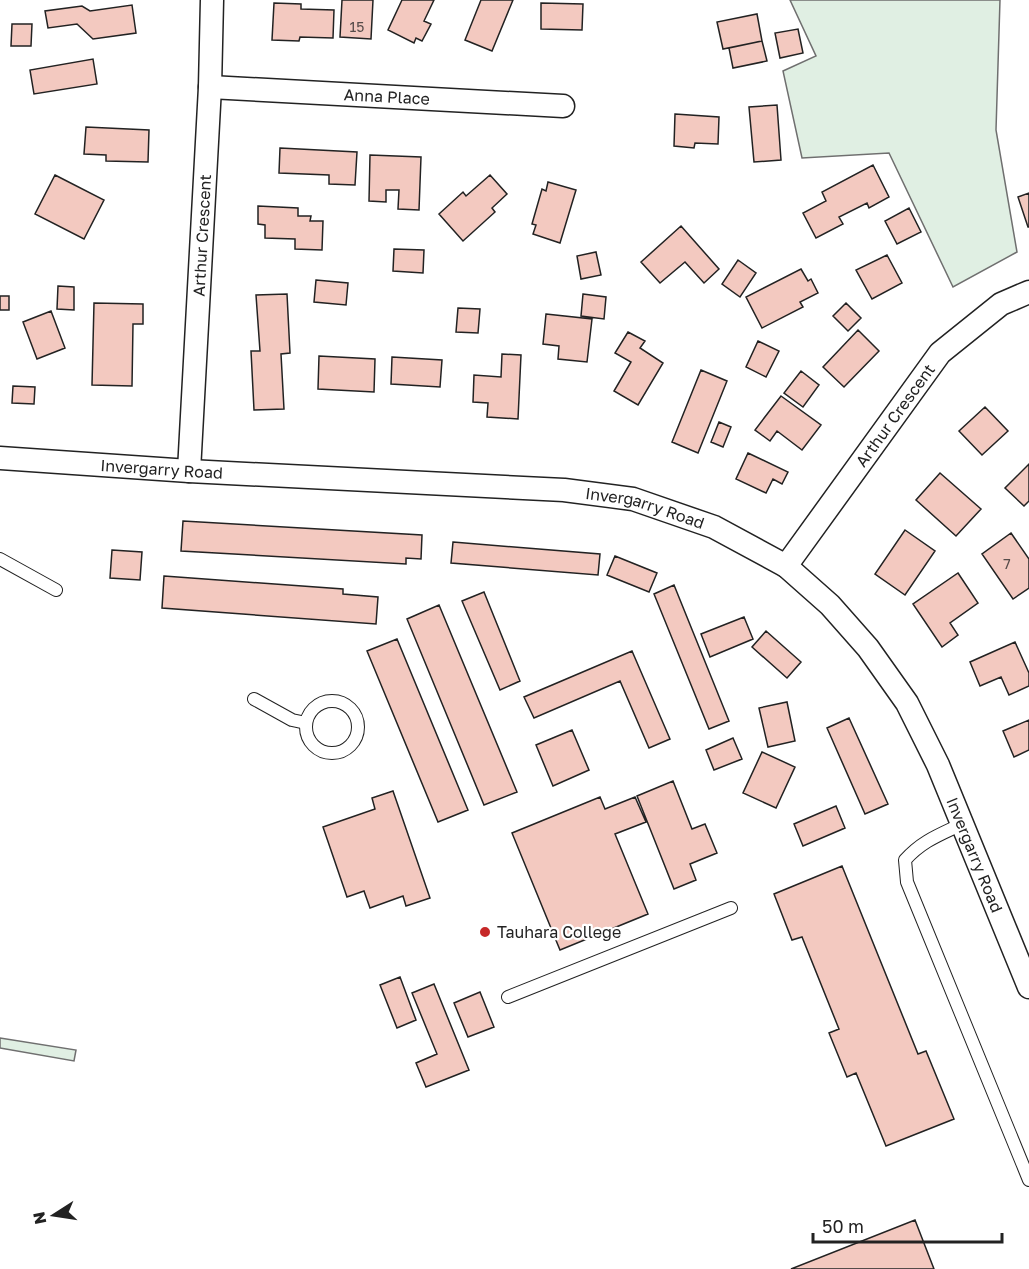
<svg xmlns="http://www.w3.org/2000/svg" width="1029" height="1269" font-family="'Golos Text',sans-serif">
  <rect width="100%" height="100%" fill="#fff"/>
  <!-- green -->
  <path fill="#e0efe3" stroke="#6f6f6f" stroke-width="1.5" d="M 790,0 L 1000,0 L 996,130 L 1017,252 L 953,287 L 889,153 L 802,158 L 783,71 L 816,56 Z
    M 0,1038 L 76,1050 L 74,1061 L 0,1048 Z"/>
  <!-- building -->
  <path fill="#f3c9c0" stroke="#222" stroke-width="1.5" d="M 342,0 L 373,0 L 371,39 L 340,37 Z
    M 402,0 L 434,0 L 424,21 L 431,24 L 422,41 L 416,38 L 414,43 L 388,30 Z
    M 481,0 L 513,0 L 492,51 L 465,40 Z
    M 274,3 L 301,4 L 301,9 L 334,10 L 333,38 L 300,37 L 299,41 L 272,40 Z
    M 541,3 L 583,4 L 582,30 L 541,29 Z
    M 132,5 L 136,33 L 93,39 L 77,24 L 48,28 L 45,11 L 82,6 L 90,11 Z
    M 757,14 L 762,41 L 723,49 L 717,22 Z
    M 12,24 L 32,24 L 31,46 L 11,46 Z
    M 798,29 L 803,53 L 780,58 L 775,33 Z
    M 762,41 L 767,61 L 733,68 L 729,48 Z
    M 93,59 L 97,84 L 34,94 L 30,70 Z
    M 777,105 L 781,160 L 754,162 L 749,107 Z
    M 675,114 L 719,117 L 718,144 L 695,143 L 694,148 L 674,146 Z
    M 86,127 L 149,130 L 148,162 L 106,161 L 106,155 L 84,154 Z
    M 280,148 L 357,152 L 355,185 L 329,184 L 329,175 L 279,173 Z
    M 370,155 L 421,157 L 419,210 L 398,209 L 399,190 L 386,190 L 386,202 L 369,201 Z
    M 873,165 L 889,197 L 869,208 L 867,203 L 839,217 L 843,224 L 816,238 L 803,213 L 826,201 L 822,192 Z
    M 55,175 L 104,200 L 84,239 L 35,214 Z
    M 490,175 L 507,194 L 492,208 L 495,212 L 463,241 L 439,214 L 463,192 L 466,196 Z
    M 548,182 L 576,190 L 560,243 L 533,234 L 536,225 L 532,224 L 542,189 L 546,191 Z
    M 1029,193 L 1029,227 L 1028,227 L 1018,197 Z
    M 258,206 L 298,208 L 298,216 L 311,216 L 310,221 L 323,221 L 322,250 L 295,249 L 295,239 L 265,238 L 265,225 L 258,224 Z
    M 909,208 L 921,232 L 897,244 L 885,221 Z
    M 681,226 L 719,269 L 704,283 L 685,262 L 660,283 L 641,262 Z
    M 394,249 L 424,250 L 423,273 L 393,271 Z
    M 596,252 L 601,275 L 581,279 L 577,256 Z
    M 887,255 L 902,283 L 872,299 L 856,270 Z
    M 738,260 L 756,273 L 740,297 L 722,284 Z
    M 801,269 L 808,281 L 811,279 L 818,293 L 800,302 L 803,307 L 762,328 L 746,297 Z
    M 316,280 L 348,283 L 346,305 L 314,302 Z
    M 58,286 L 74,287 L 74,310 L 57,309 Z
    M 287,294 L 290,353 L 281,354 L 284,409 L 254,410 L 251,351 L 260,351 L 256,295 Z
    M 583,294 L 606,297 L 604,319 L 581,316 Z
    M 0,296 L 9,296 L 9,310 L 0,310 Z
    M 94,303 L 143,304 L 143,324 L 133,324 L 132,386 L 92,385 Z
    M 846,303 L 861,318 L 848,331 L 833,316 Z
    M 458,308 L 480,309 L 478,333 L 456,332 Z
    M 51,311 L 65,348 L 37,359 L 23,322 Z
    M 546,314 L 592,319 L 587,362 L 558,359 L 559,346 L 543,344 Z
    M 858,330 L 879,351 L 844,387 L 823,367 Z
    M 628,332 L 645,341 L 640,348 L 663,363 L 638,405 L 614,391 L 631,362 L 615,353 Z
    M 758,341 L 779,351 L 766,377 L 746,367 Z
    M 502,354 L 521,355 L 518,419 L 487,417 L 488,403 L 473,402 L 474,375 L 501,377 Z
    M 319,356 L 375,359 L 374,392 L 318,389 Z
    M 392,357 L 442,360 L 440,387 L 391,384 Z
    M 701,370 L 727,381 L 698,453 L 672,442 Z
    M 801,371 L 819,385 L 803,407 L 784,393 Z
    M 13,386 L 35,387 L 34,404 L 12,403 Z
    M 781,396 L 821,425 L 802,450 L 777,431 L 770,441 L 755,430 Z
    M 985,407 L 1008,431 L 982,455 L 959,431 Z
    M 719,422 L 731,427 L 723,447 L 711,442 Z
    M 748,453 L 788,472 L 782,484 L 773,479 L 766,493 L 736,479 Z
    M 1029,464 L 1029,501 L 1024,506 L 1005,488 Z
    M 940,473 L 981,509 L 956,536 L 916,500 Z
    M 183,521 L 422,535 L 421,559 L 406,558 L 406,564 L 181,551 Z
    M 905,530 L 935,551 L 905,595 L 875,574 Z
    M 1011,533 L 1029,559 L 1029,588 L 1013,599 L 982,554 Z
    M 453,542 L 600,554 L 598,575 L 451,563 Z
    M 112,550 L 142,552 L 140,580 L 110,578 Z
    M 615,556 L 657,573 L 649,592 L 607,575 Z
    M 958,573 L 978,603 L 950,623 L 958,635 L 942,647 L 913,604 Z
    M 164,576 L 343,589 L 343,594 L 378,597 L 376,624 L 162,608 Z
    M 674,585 L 729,721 L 709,729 L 654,594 Z
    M 484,592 L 520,681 L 500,690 L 462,601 Z
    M 439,605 L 517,792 L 484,805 L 407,619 Z
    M 744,617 L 753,639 L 710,657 L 701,634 Z
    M 766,631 L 801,662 L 787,678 L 752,647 Z
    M 397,639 L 468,810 L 438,822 L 367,651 Z
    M 1015,642 L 1029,673 L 1029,686 L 1009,695 L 1001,677 L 980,686 L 970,662 Z
    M 632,651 L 670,739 L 649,748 L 620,681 L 534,718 L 524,697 Z
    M 787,702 L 795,741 L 768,747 L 759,708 Z
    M 849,718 L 888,804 L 865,814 L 827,728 Z
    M 1029,720 L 1029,750 L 1014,757 L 1003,731 Z
    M 572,730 L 589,770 L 553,786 L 536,745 Z
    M 733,738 L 742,759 L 714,770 L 706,750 Z
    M 762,752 L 795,767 L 776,808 L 743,793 Z
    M 673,781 L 692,829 L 705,824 L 717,853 L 690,864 L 696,880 L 674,889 L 637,796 Z
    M 393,791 L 430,898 L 406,906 L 403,896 L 370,908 L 364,891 L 347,897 L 323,827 L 375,809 L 372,798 Z
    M 600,797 L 605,809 L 635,797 L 646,822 L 615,834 L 648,914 L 560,950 L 512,833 Z
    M 836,806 L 845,828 L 803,846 L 794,824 Z
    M 842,866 L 918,1054 L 926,1051 L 954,1119 L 886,1146 L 856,1073 L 847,1077 L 829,1033 L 839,1029 L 802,937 L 792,940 L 774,894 Z
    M 400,977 L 416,1020 L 397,1028 L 380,985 Z
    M 434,984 L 469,1070 L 426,1087 L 416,1063 L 437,1054 L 412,993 Z
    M 480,992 L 494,1027 L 468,1037 L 454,1003 Z
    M 915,1220 L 934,1269 L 791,1269 Z"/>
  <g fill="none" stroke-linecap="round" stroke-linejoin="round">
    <defs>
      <path id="service" d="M 0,559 L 56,590
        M 254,699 L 292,720 L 306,723
        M306 727a26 26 0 1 1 52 0a26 26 0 1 1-52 0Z
        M 962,824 C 939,835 922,841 905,860 L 907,882 L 1029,1180
        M 508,997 L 731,908"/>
      <g id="minor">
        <path id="s1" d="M 210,87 L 563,106"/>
        <path id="s2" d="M 0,458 L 189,471 L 564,490 L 633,499 L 714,527 L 786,566 L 830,605 L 868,648 L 907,703 L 938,765 L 1029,987"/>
        <path id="s3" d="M 189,471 L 210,87 L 212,0"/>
        <path id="s4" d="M 786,566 L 940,353 L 1001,304 L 1029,292"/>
      </g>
    </defs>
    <!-- service casing -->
    <use href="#service" stroke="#222" stroke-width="14"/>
    <!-- minor casing -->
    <use href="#minor" stroke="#222" stroke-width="25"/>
    <!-- service -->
    <use href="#service" stroke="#fff" stroke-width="12"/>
    <!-- minor -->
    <use href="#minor" stroke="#fff" stroke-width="22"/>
  </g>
  <!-- markers -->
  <circle fill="#c62828" stroke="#fff" stroke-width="2" cx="485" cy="932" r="6"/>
  <g text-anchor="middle" stroke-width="4.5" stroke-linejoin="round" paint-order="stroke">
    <!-- number labels -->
    <g font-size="14" fill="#564c4a">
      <text x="357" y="32">15</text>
      <text x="1007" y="569">7</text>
    </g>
    <!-- street labels -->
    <g font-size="16" fill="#222" stroke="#fff">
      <text dy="6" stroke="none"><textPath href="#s1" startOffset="177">Anna Place</textPath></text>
      <text dy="6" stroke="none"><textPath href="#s3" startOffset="236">Arthur Crescent</textPath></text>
      <text dy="6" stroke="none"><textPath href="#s4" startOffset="186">Arthur Crescent</textPath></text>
      <text dy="6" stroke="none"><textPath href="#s2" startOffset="162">Invergarry Road</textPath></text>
      <text dy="6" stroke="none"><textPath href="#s2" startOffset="648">Invergarry Road</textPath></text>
      <text dy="6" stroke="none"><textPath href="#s2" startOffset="1152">Invergarry Road</textPath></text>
    </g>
    <!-- poi labels -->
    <g font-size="16" fill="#222" stroke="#fff" text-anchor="start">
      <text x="497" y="938">Tauhara College</text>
    </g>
  </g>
  <!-- north arrow -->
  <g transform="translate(54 1215) rotate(258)" stroke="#ffffff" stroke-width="4.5" paint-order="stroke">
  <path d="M0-4.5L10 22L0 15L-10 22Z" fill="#222222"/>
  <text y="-9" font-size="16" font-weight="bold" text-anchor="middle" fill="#222222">N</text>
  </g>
  <!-- scale -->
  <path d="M813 1233v9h189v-9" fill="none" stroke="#222222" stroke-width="3"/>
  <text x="822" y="1233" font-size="18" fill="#222222" stroke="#ffffff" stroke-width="4.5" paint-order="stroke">50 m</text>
</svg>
